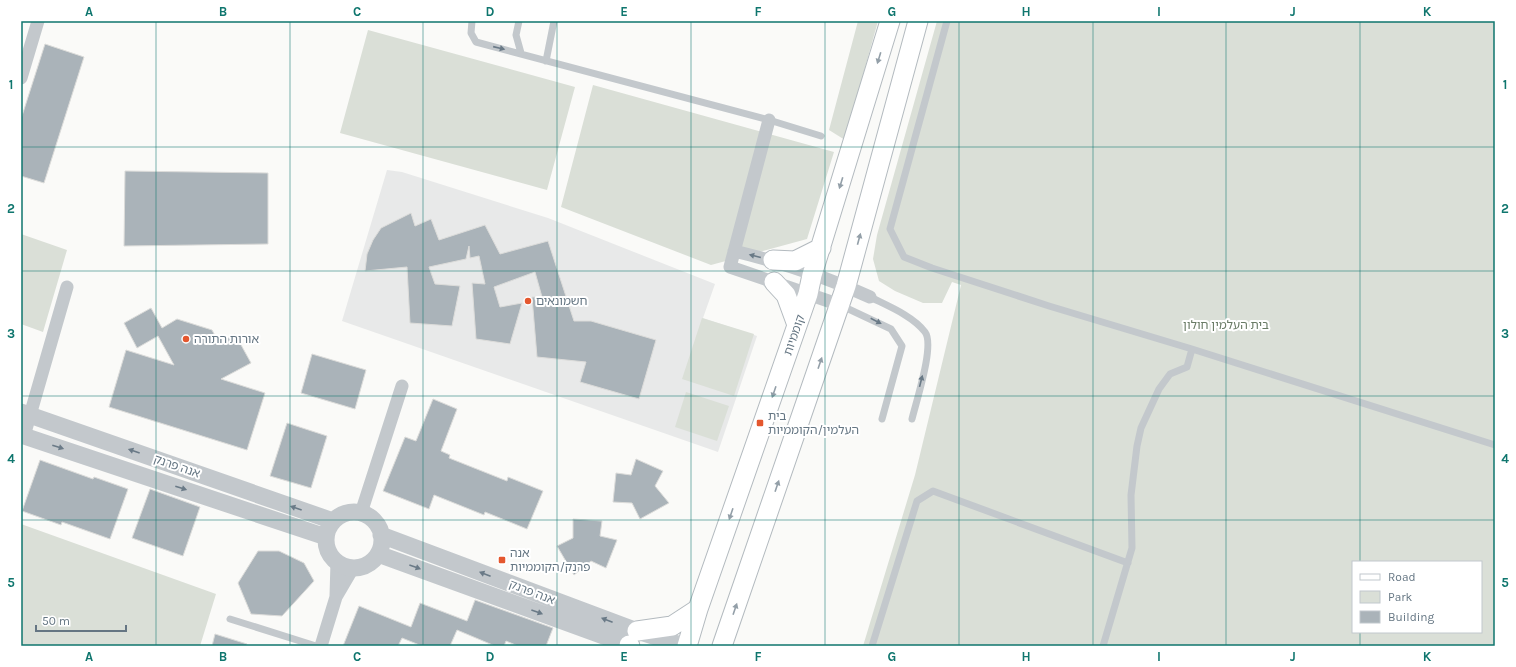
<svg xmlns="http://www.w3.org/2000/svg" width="1516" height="667" font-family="Karla,'Noto Sans Hebrew',sans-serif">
  <rect width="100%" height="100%" fill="#fafaf8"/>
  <!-- built -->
  <path fill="#e8e9e9" d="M 387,170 L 402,172 L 548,218 L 715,284 L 703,318 L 757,336 L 718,452 L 342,321 Z"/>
  <!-- green -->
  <path fill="#dadfd7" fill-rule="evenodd" d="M 858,21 L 878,21 L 845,140 L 829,130 Z
    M 937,21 L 1495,21 L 1495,646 L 863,646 L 915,475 L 961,285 L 952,282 L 942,303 L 923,303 L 895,291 L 879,281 L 873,259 L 877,235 ZM 1353,562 L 1481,562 L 1481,632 L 1353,632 Z
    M 368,30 L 575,87 L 547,190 L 340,133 Z
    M 593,85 L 834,152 L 807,239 L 711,265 L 561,207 Z
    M 21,234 L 67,250 L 43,332 L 21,324 Z
    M 702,318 L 754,334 L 734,396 L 682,379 Z
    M 686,392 L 729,406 L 717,441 L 675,427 Z
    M 21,524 L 216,594 L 200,646 L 21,646 Z"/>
  <!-- building -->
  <path fill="#aab3b9" stroke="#dcdcda" d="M 45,44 L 84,57 L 44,183 L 21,176 L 21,119 Z
    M 125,171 L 268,173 L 268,244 L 124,246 Z
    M 411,213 L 415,226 L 431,219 L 439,240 L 485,225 L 500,254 L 548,241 L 574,321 L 591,321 L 656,340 L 639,399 L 580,382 L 586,362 L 537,357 L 532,297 L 542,297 L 535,272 L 494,287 L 500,307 L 522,303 L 510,344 L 476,339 L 472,283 L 485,284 L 479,256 L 470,258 L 469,246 L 466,259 L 429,267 L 435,284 L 460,286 L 452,326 L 410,323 L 407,267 L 365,271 L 367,254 L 373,240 L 381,228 Z
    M 151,308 L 162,328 L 177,319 L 212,330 L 219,343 L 235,334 L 251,363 L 221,379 L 265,393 L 247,450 L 109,407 L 126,350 L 174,365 L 158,336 L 137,348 L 124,323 Z
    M 312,354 L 366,370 L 355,409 L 301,393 Z
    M 433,399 L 457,409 L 441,451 L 450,455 L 449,458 L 507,481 L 508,477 L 543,491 L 527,529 L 485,512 L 484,515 L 434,495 L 429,509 L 383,491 L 405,437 L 416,441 Z
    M 287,423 L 327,436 L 311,488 L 270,476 Z
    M 636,459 L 663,471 L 655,486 L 669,503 L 640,519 L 632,503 L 613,502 L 616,473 L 631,475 Z
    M 40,460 L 93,479 L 94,477 L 128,489 L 110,539 L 62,522 L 61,525 L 22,511 Z
    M 150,489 L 200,507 L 183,556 L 132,538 Z
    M 573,519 L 602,521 L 600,536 L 617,540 L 606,568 L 591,561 L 574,575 L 557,546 L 573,538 Z
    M 258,551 L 279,551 L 304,563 L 314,581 L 282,616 L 251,614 L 238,583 Z
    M 475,600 L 553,628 L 546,646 L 518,646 L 506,641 L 504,646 L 495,646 L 457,630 L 450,646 L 422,646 L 402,638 L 398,646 L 343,646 L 359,606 L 411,627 L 420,603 L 467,621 Z
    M 215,634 L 247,644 L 246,646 L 212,646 Z"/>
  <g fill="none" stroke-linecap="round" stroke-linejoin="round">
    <defs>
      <path id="secondary" d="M 773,260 L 795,261 L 821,248
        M 774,282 L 786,295 L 797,325
        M 637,631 L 672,626 L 698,609
        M 629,645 L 630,646
        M 687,646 L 698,609 L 808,294 L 812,275 L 890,21
        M 722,646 L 846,286 L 918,21"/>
    </defs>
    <!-- secondary casing -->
    <use href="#secondary" stroke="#b3babf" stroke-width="21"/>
    <!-- service -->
    <path stroke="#c3c8cc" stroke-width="7" d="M 472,21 L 471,33 L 476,42 L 769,120 L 821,136
      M 519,21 L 516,35 L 521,53
      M 947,21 L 890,229 L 904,257 L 932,268 L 1049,306 L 1192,349 L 1495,445
      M 546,61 L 554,21
      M 870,297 C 888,306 913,316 925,332 C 935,345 916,402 912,419
      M 840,305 L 891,329 L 902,346 L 882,419
      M 230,619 L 316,646
      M 872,646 L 917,501 L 933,491 L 1128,563
      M 1103,646 L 1132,548 L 1131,495 L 1137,446 L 1141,428 L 1159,389 L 1170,374 L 1187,367 L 1192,349"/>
    <!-- minor -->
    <path stroke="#c3c8cc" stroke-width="13" d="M 21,78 L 38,21
      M 769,120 L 730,267 L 840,305
      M 734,251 C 780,262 827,277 870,297
      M 24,436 L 67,287
      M 361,513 L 402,386
      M 336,596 L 337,562
      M 321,646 L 336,597 L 353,568"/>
    <!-- tertiary -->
    <path stroke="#c3c8cc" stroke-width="17" d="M 21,412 L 333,521
      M 21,435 L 326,537
      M326 540a28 28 0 1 1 56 0a28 28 0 1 1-56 0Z
      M 381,535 L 637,631 L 684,646
      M 378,554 L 631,646"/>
    <!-- secondary -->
    <use href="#secondary" stroke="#fff" stroke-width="19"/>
  </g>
  <!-- one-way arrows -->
  <defs><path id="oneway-solid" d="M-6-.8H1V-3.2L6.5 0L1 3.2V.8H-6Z"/></defs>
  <g fill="#6a7a87">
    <use href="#oneway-solid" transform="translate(499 48) rotate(13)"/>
    <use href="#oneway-solid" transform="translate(755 256) rotate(-166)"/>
    <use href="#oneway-solid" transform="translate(876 321) rotate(27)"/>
    <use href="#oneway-solid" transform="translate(921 381) rotate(-76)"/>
    <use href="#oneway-solid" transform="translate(58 447) rotate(18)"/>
    <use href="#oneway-solid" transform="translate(134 451) rotate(-161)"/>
    <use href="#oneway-solid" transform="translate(181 488) rotate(18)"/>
    <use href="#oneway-solid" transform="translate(296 508) rotate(-161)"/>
    <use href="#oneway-solid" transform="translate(415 567) rotate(20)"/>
    <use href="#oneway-solid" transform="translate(485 574) rotate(-159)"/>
    <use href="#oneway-solid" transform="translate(537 612) rotate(20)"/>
    <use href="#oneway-solid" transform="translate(607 620) rotate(-159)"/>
  </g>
  <g fill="#939fa8">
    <use href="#oneway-solid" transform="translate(879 58) rotate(107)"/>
    <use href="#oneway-solid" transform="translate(841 183) rotate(107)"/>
    <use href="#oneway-solid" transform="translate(859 239) rotate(-75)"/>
    <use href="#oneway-solid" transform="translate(820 363) rotate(-71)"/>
    <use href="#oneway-solid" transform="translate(774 392) rotate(109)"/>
    <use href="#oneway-solid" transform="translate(777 486) rotate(-71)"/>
    <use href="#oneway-solid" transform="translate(731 514) rotate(109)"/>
    <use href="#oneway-solid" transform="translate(735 609) rotate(-71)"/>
  </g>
  <!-- grid -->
  <path fill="none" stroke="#0f766e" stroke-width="1" stroke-opacity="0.55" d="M 156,21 L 156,646M 290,21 L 290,646M 423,21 L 423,646M 557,21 L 557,646M 691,21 L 691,646M 825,21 L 825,646M 959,21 L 959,646M 1093,21 L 1093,646M 1226,21 L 1226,646M 1360,21 L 1360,562M 21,147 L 1495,147M 21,271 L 1495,271M 21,396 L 1495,396M 21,520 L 1495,520M 1360,632 L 1360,646"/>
  <!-- markers -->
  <g fill="#e4572e" stroke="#fff" stroke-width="1.5">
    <circle cx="528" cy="301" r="4"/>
    <circle cx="186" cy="339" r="4"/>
    <rect x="756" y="419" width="8" height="8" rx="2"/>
    <rect x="498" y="556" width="8" height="8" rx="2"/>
  </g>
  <g text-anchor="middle" stroke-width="4" stroke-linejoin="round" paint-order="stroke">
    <!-- poi labels -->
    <g font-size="12" fill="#657683" stroke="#fff" text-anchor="start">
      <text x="536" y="305">חשמונאים</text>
      <text x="194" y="343">אורות התורה</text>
      <text x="768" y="420">בית<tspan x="768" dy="14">העלמין/הקוממיות</tspan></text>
      <text x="510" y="557">אנה<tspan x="510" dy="14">פרנק/הקוממיות</tspan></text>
    </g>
    <!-- park labels -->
    <g font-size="12" fill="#687a64" stroke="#fff">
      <text x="1226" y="329">בית העלמין חולון</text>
    </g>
    <!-- street labels -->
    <g font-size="12" fill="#657683" stroke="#fff">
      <text transform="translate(794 335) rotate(-71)" y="4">קוממיות</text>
      <text transform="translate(177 466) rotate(19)" y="4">אנה פרנק</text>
      <text transform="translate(532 592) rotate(21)" y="4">אנה פרנק</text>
    </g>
  </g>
  <!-- border -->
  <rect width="1516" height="667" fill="none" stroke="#ffffff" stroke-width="44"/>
  <!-- legend -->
  <rect x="1352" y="561" width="130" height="72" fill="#ffffff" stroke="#c1c8cd"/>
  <rect x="1360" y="574" width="20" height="6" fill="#ffffff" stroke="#c1c8cd"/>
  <text x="1388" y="581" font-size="12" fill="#657683">Road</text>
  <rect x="1360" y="591" width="20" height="12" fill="#dadfd7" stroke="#c1c8cd"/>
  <text x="1388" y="601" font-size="12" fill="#657683">Park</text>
  <rect x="1360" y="611" width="20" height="12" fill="#aab3b9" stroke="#c1c8cd"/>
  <text x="1388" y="621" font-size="12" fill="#657683">Building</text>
  <!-- scale -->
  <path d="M36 625v6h90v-6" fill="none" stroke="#657683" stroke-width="2"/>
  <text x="42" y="625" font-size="12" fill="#657683" stroke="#ffffff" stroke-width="3" paint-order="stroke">50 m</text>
  <rect x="22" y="22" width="1472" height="623" fill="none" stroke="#0f766e" stroke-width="1.5"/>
  <g font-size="13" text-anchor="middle" font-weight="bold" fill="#0f766e">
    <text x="89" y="16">A</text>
    <text x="223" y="16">B</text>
    <text x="357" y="16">C</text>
    <text x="490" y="16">D</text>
    <text x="624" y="16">E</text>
    <text x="758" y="16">F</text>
    <text x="892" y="16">G</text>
    <text x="1026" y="16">H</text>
    <text x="1159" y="16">I</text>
    <text x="1293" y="16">J</text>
    <text x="1427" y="16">K</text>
    <text x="11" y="89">1</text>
    <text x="1505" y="89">1</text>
    <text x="11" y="213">2</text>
    <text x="1505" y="213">2</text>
    <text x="11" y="338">3</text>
    <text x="1505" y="338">3</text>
    <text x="11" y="463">4</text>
    <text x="1505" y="463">4</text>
    <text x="11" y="587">5</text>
    <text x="1505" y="587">5</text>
    <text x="89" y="661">A</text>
    <text x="223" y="661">B</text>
    <text x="357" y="661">C</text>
    <text x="490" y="661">D</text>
    <text x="624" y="661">E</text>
    <text x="758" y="661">F</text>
    <text x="892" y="661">G</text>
    <text x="1026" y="661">H</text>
    <text x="1159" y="661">I</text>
    <text x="1293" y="661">J</text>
    <text x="1427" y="661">K</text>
  </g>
</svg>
